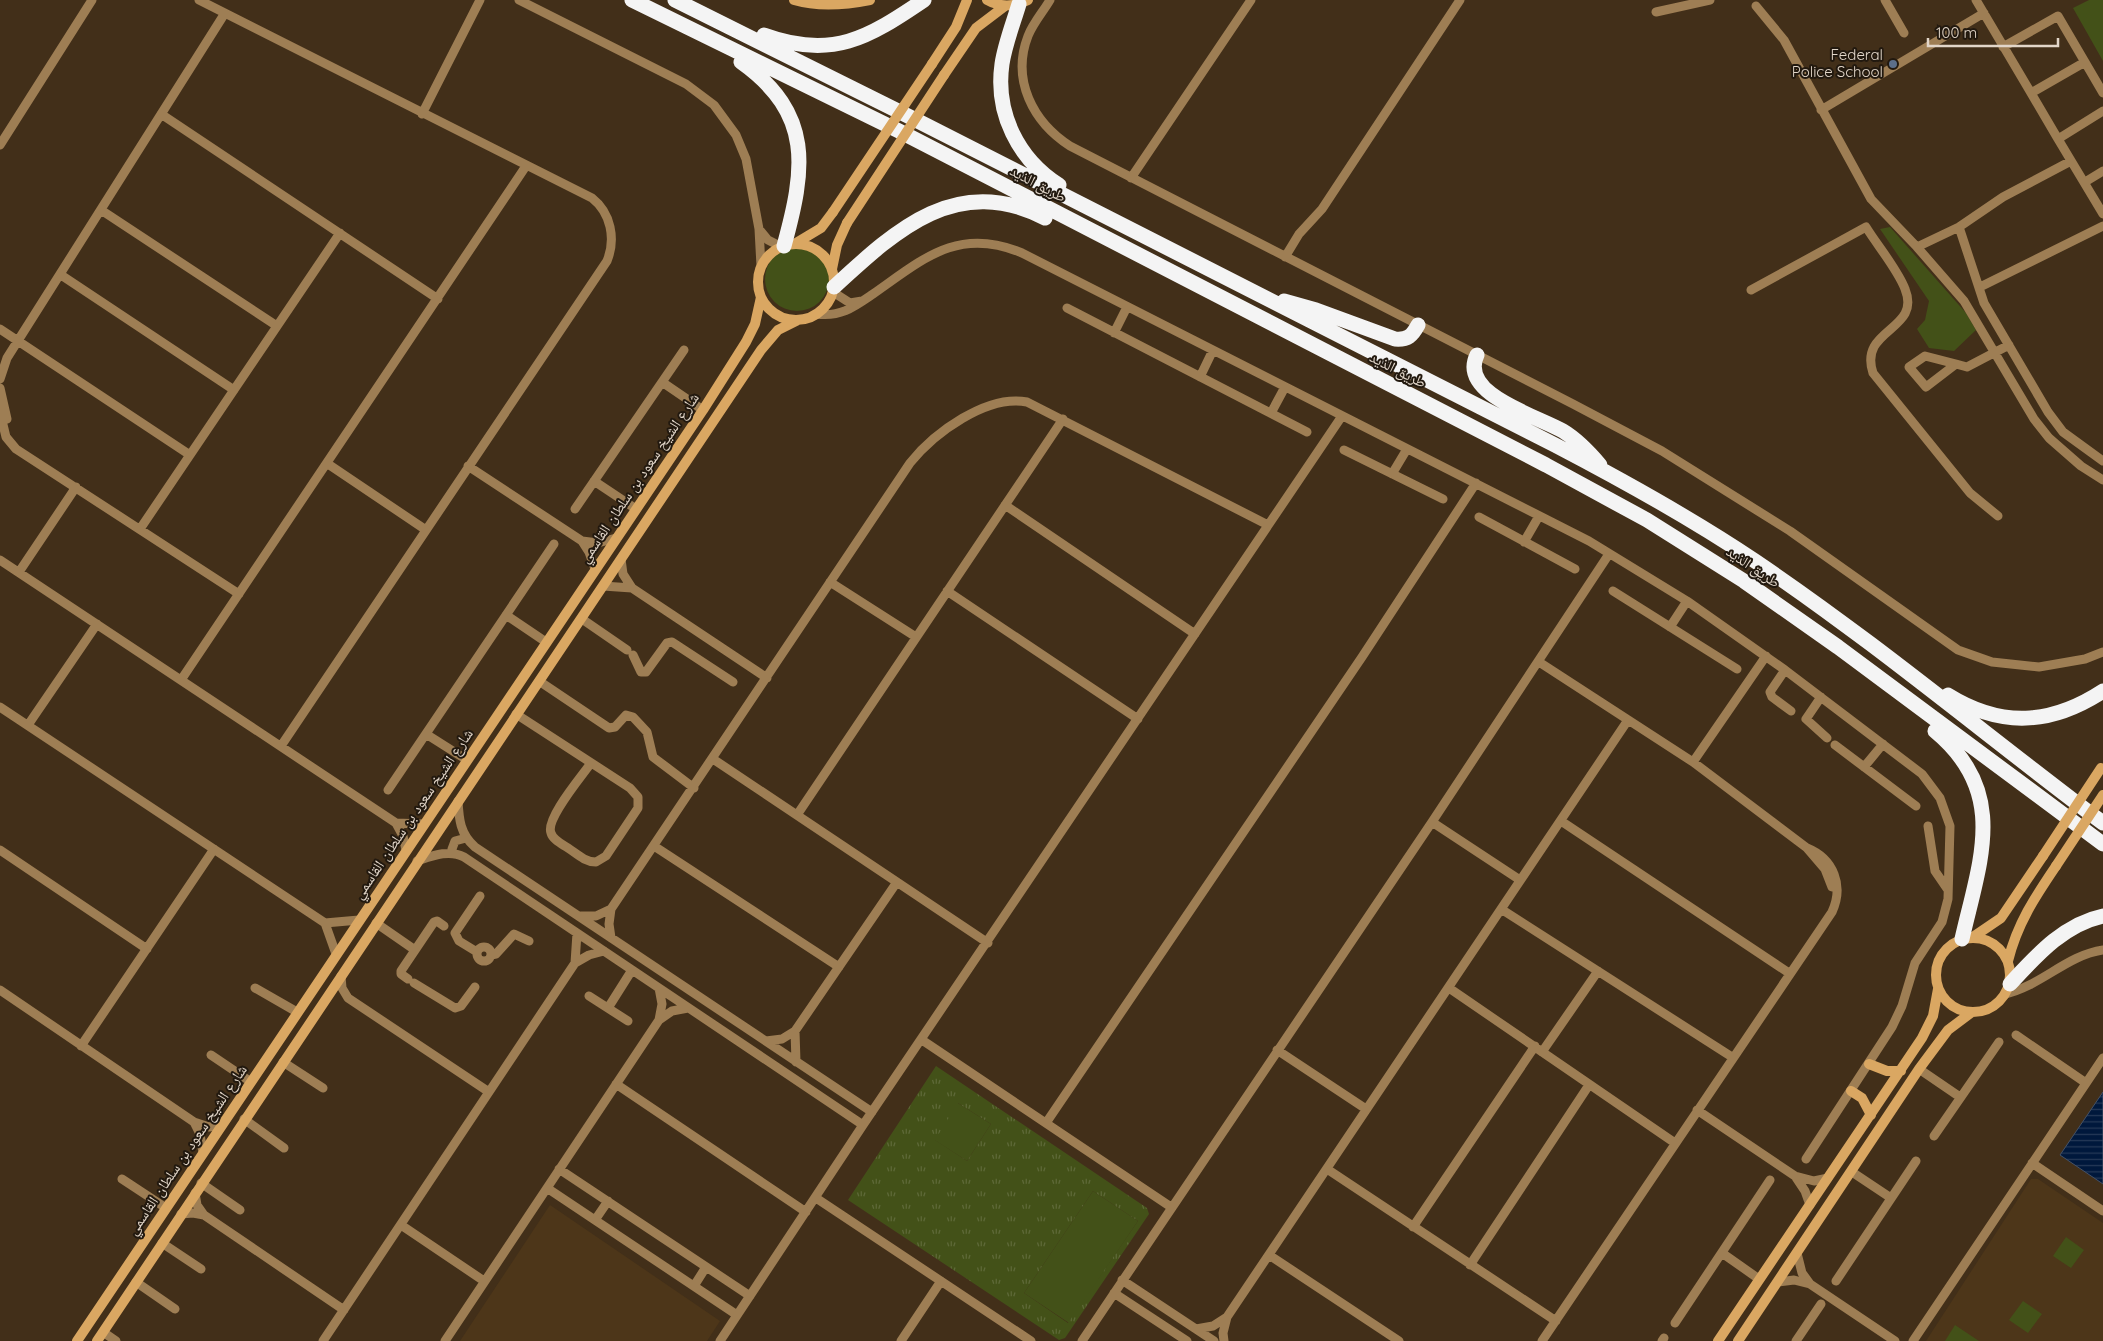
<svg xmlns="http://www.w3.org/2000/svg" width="2103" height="1341" font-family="Quicksand,'Noto Naskh Arabic',sans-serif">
  <defs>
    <pattern id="park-tufts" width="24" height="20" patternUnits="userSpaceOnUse" patternTransform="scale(1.25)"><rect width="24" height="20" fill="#435118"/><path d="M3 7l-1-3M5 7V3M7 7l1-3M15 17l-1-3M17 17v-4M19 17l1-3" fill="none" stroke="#5e6938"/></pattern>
    <pattern id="water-rules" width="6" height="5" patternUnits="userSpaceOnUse" patternTransform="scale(1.25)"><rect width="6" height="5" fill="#00183c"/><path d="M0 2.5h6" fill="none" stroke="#253957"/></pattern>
  </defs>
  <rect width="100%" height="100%" fill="#422f19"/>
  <!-- built -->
  <path fill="#4d3619" d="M 2031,1179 L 2038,1179 L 2103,1223 L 2103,1341 L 1926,1341 Z
    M 550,1205 L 720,1321 L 707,1341 L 460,1341 Z"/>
  <!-- grass -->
  <path fill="#435118" d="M 2089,0 L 2103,0 L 2103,61 L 2073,8 Z
    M 1890,227 L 1966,313 L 1976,330 L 1954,351 L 1929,348 L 1917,329 L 1925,320 L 1929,301 L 1880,229 Z
    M765 279a32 32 0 1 1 64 0a32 32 0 1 1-64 0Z
    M 928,1084 L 991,1124 L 967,1161 L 905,1121 Z
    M 1093,1191 L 1138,1221 L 1069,1323 L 1024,1293 Z
    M 2066,1237 L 2084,1250 L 2071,1268 L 2053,1256 Z
    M 2023,1301 L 2042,1314 L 2028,1333 L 2009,1320 Z
    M 1955,1325 L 1979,1341 L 1945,1341 Z"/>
  <!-- park -->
  <path fill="url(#park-tufts)" fill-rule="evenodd" d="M 936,1066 L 1147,1208 L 1149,1214 L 1065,1338 L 1059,1340 L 848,1200 ZM 958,1103 L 991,1124 L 967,1161 L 935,1140 ZM 1093,1191 L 1138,1221 L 1068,1323 L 1024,1293 Z"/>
  <!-- water -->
  <path fill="url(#water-rules)" stroke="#445166" d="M 2103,1092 L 2103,1184 L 2060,1155 Z"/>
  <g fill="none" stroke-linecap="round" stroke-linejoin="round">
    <!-- street -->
    <path stroke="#9e7e54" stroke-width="9" d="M 199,0 L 592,198 C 611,213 616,239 607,261 L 281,746
      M 519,0 L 686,84 L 714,105 L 736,135 L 746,159 L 759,229 L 761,266
      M 1050,0 C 1043,12 1033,23 1028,36 C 1011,80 1033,122 1070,146 L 1573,404 L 1662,451 L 1790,531 L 1958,650 L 1992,662 L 2039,667 L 2085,659 L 2103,652
      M 1885,0 L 1904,33
      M 1976,0 L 2031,93 L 2085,62
      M 1756,6 L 1784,40 L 1871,199 L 1917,247
      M 1656,12 L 1710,0
      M 2003,47 L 2058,16 L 2103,93
      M 2031,93 L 2058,139 L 2103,111
      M 1821,110 L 1984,13
      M 161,114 L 438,299
      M 422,114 L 480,0
      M 2058,139 L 2103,214
      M 0,145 L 92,0
      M 1131,178 L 1251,0
      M 2085,182 L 2103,171
      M 101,210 L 277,326
      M 1959,227 L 2003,197 L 2071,161
      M 759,229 L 768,240 L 782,247
      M 1285,257 L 1299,234 L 1322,209 L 1460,0
      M 61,275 L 234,390
      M 1980,287 L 2103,226
      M 1751,290 L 1866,227 C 1877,245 1898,270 1905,289 C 1922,331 1858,328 1873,373 L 1970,493 L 1998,516
      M 833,292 L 850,303 L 862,301
      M 1067,308 L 1307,432
      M 817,314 C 841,317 854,307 873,294 C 923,259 958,226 1022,253 L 1589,541 L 1687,601 L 1785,670 L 1922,774 L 1940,798 L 1950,826 L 1948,899 L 1942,922 L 1915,963 L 1902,1006 L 1892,1027 L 1806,1159
      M 0,329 L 190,455
      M 1114,333 L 1127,307
      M 1956,364 L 1925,356 L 1909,367 L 1926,387 L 1956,364 L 1967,367 L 2009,345
      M 1200,377 L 1213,350
      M 0,379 L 7,358 L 225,13
      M 662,382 L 703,410
      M 0,388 L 7,419
      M 0,412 L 6,437 L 16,449 L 239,594
      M 1271,413 L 1285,387
      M 1344,450 L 1443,499
      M 2103,461 L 2063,432 L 2048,412 L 1984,303 L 1959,227 L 1917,247 L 1964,301 L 2034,419 L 2049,438 L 2081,466 L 2103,480
      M 328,464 L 426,530
      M 468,466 L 582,541 L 598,543 L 616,538
      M 1392,474 L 1407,449
      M 594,481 L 636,509
      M 1005,505 L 1195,634
      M 575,509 L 684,350
      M 1479,517 L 1575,569
      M 140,529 L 340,233
      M 582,541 L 589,552 L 595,569
      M 1524,542 L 1539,516
      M 621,559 L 623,574 L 632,588 L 767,678
      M 0,560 L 396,823 L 424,824
      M 19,572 L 76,487
      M 830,582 L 916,637
      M 603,586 L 632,588
      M 947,591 L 1138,719
      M 1613,591 L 1737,669
      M 506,615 L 546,642
      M 582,619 L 627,650
      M 1670,627 L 1687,601
      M 633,655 L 641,672 L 646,672 L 667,643 L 672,642 L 733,682
      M 1539,662 L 1693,762 L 1807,848 L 1825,869 L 1832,887
      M 1785,670 L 1770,692 L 1772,697 L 1791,711
      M 181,680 L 526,166
      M 539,681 L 609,728 L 615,727 L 626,715 L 633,717 L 647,732 L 653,757 L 694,788
      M 1821,697 L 1806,719 L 1827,738
      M 0,707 L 325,923 L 336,954
      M 516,714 L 630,788 L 638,797 L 638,808 L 606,856 L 596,862 C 585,862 577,854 568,848 C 562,844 553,840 551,833 C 545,819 582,776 591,763
      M 28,725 L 97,624
      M 426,734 L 467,760
      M 1835,745 L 1916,806
      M 713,759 L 988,943
      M 1693,762 L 1766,656
      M 1864,767 L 1883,744
      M 388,790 L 554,544
      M 458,801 C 459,819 460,834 475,847 L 872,1112
      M 797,815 L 1063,419
      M 1561,821 L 1789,973
      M 1432,822 L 1520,880
      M 396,823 L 403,836 L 406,850
      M 1928,826 L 1935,871 L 1948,890
      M 654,846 L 839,967
      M 0,850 L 147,949
      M 453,853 L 452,849 L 455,841 L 466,838
      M 417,861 C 432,856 449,849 464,857 L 863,1125
      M 1501,909 L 1732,1057
      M 581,916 L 596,916 L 611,909
      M 325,923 L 359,920
      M 376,923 L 415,950
      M 611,938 L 609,924 L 611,909 L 910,463 C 934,433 987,394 1027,402 L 1268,525
      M477 954a7 7 0 1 1 14 0a7 7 0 1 1-14 0Z
      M 477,952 L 459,941 L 455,933 L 480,896
      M 491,955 L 496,954 L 514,934 L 529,941
      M 575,963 L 577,933
      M 341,976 L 342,988 L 348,998 L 489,1092
      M 408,979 L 401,974 L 401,971 L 434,922 L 437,921 L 444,926
      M 414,983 L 455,1008 L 461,1006 L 475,987
      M 255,988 L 297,1012
      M 659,988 L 662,1004 L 659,1020
      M 1449,988 L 1675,1143
      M 0,990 L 194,1122 L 209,1127 L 221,1125
      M 2005,994 C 2041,986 2067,955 2103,950
      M 589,996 L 628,1021
      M 608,1008 L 632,970
      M 795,1031 L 796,1062
      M 2016,1035 L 2086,1083
      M 922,1040 L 1171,1207
      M 766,1041 L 782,1039 L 795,1031 L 897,882
      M 81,1046 L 214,849
      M 1277,1050 L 1366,1109
      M 1542,1052 L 1598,971
      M 211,1055 L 251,1082
      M 283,1062 L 323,1088
      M 1919,1069 L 1960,1097
      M 616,1084 L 806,1212
      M 1697,1110 L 1795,1176 L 1814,1181 L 1828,1178
      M 244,1119 L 284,1148
      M 194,1122 L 200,1134 L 203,1153
      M 1046,1123 L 1362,657 L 1476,483
      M 1934,1136 L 1999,1042
      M 2032,1163 L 2103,1211
      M 559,1169 L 750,1296
      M 1327,1169 L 1556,1321
      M 1852,1172 L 1891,1198
      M 1795,1176 L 1805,1191 L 1810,1205
      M 122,1179 L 166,1208
      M 201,1183 L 240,1210
      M 547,1188 L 737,1315
      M 195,1193 L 197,1205 L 204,1215
      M 816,1198 L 1031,1341
      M 181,1214 L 193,1213 L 204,1215 L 344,1310
      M 595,1220 L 608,1201
      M 401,1225 L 484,1281
      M 1413,1227 L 1535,1046
      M 162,1243 L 201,1269
      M 1722,1253 L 1759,1279
      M 1797,1253 L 1802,1273 L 1810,1284
      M 1269,1255 L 1399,1341
      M 1470,1265 L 1589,1085
      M 1122,1280 L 1214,1341
      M 1836,1281 L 1916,1161
      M 136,1282 L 175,1309
      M 1778,1282 L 1794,1280 L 1810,1284 L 1895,1341
      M 694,1286 L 706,1267
      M 1114,1293 L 1187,1341
      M 1675,1323 L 1770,1180
      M 1196,1329 L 1213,1326 L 1227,1317
      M 103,1332 L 116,1341
      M 323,1341 L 575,963 L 589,955 L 604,951
      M 445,1341 L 659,1020 L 672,1011 L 688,1008
      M 720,1341 L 863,1125 L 1342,416
      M 901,1341 L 941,1281
      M 1082,1341 L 1432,822 L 1609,554
      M 1224,1341 L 1223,1333 L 1227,1317 L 1628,720
      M 1542,1341 L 1832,912 C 1844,886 1834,859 1807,848
      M 1662,1341 L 1664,1338
      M 1796,1341 L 1821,1304
      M 1913,1341 L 2103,1058"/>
    <!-- secondary -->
    <path stroke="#daa762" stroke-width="10" d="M 794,0 C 818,7 845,5 870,0
      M 987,0 C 1001,8 1014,7 1028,0
      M 932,64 L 956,27 L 967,0
      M 944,75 L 976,28 L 1005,6
      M 796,243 L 821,228 L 833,212
      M758 282a38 38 0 1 1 76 0a38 38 0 1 1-76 0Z
      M 832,269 L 837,245 L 847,223
      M 1973,937 L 2001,918 L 2043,856
      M1936 975a37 37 0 1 1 74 0a37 37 0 1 1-74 0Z
      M 2008,961 C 2017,924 2035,897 2056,866
      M 1869,1064 L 1887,1071 L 1901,1071
      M 1851,1091 L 1862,1098 L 1871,1115
      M 77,1341 L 703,410 L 746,342 L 755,324 L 761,297
      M 97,1341 L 761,350 L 778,330 L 798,320
      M 1718,1341 L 1922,1038 L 1933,1016 L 1938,989
      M 1738,1341 L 1919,1069 L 1948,1030 L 1972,1012"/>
    <!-- highway -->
    <path stroke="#f4f4f4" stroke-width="15" d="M 632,0 L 899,131 L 1546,465 L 1647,520 L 1744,581 L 1838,647 L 2103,844
      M 675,0 L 906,115 L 1555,445 C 1624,481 1691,518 1755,561 C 1875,642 1987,736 2103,823
      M 1019,4 C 1013,24 1005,44 1002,64 C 995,113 1018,159 1059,185
      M 764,35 C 832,60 868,38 924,0
      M 741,62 C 814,114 805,169 784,246
      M 834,287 C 897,229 957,173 1045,218
      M 1284,301 L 1316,310 L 1395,339 C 1408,340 1412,336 1418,325
      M 1477,355 C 1458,394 1537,416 1563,431 C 1578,440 1589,452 1600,465
      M 1948,695 C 2001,728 2051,725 2103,691
      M 1935,731 C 2009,792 1980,860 1962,939
      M 2010,984 C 2036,956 2064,924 2103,916"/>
    <!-- secondary-bridge -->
    <path stroke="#daa762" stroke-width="10" d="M 833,212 L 932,64
      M 847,223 L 944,75
      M 2043,856 L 2101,768
      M 2056,866 L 2103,795"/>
  </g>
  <!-- markers -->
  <circle fill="#5c6f8a" stroke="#22190f" stroke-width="2" cx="1893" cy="64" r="5"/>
  <g text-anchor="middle" stroke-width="4" stroke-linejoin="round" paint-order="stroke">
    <!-- poi labels -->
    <g font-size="15" fill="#e2d6c9" stroke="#22190f" text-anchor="end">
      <text x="1883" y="60">Federal<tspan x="1883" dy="17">Police School</tspan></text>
    </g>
    <!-- street labels -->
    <g font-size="15" fill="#e2d6c9" stroke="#22190f">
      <text transform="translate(1038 184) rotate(28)" y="5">طريق الذيد</text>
      <text transform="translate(1398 370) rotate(27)" y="5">طريق الذيد</text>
      <text transform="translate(639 478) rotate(-56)" y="5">شارع الشيخ سعود بن سلطان القاسمي</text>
      <text transform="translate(1753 567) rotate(34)" y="5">طريق الذيد</text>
      <text transform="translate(413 814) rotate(-56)" y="5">شارع الشيخ سعود بن سلطان القاسمي</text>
      <text transform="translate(187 1150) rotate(-56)" y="5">شارع الشيخ سعود بن سلطان القاسمي</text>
    </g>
  </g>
  <!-- scale -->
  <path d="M1928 38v8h130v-8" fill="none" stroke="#e2d6c9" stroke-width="2.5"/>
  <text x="1936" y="38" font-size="15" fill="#e2d6c9" stroke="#22190f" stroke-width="4" paint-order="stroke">100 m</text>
</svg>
